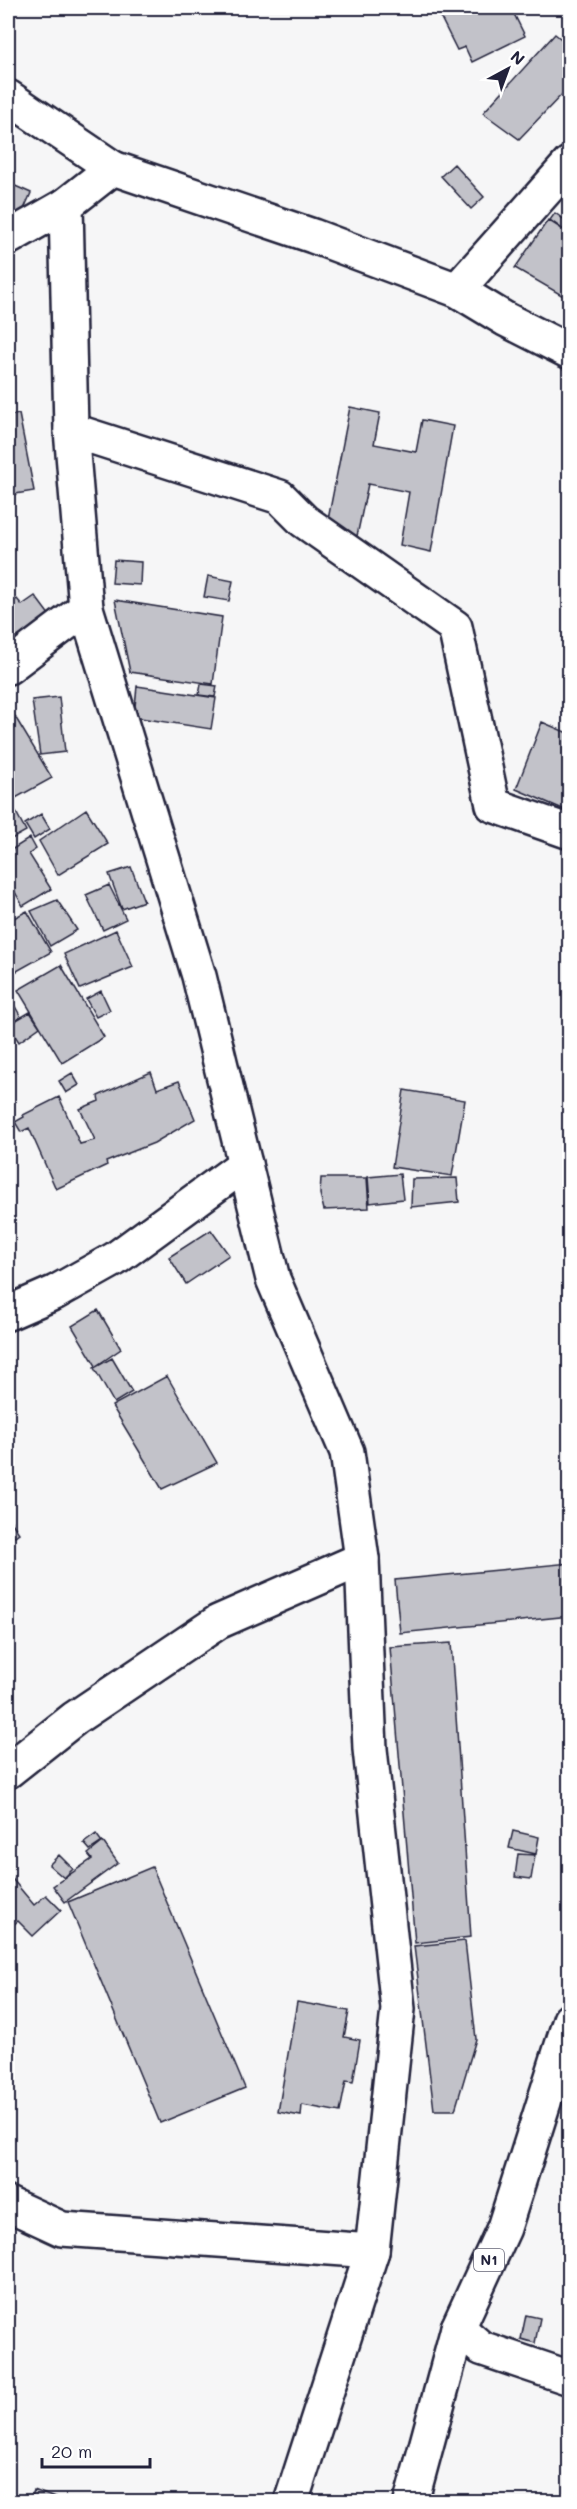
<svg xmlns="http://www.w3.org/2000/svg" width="577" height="2509" font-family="Mali,sans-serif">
  <rect width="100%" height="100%" fill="#f6f6f7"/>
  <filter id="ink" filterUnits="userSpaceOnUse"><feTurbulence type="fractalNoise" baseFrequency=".0167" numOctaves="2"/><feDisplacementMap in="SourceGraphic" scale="12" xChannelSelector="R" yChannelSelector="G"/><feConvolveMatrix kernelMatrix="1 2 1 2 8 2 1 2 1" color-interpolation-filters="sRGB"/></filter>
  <g filter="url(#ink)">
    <!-- building -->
    <path fill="#c2c2c9" stroke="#22223b" stroke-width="1.5" d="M 436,8 L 511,8 L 525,36 L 472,62 L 465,47 L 457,50 Z
      M 555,34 L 570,46 L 570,86 L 519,139 L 483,113 Z
      M 454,164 L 484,197 L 471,209 L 441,176 Z
      M 13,185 L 31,193 L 21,216 L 8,209 L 8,198 Z
      M 555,213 L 569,223 L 564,230 L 550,220 Z
      M 548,220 L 570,234 L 570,300 L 515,268 Z
      M 350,407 L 380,413 L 374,444 L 416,452 L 422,420 L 453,426 L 431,552 L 400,545 L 409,492 L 368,484 L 357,536 L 326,530 Z
      M 19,414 L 34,491 L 9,495 L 8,416 Z
      M 114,560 L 141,562 L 140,585 L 112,583 Z
      M 208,576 L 233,581 L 229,601 L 204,597 Z
      M 35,596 L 53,620 L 8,653 L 8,606 L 17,599 L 22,605 Z
      M 115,600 L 222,617 L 213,684 L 130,672 Z
      M 201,684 L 217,686 L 215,697 L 199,695 Z
      M 137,686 L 216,698 L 211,729 L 134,717 Z
      M 59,697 L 65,752 L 40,755 L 32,700 Z
      M 11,710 L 52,778 L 12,800 L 8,793 L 8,712 Z
      M 542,722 L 570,734 L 570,812 L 516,789 Z
      M 8,797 L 26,831 L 8,841 Z
      M 86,809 L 108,844 L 58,875 L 39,841 Z
      M 41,814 L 50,829 L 34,839 L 25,824 Z
      M 30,838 L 36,849 L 29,854 L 51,889 L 23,906 L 8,880 L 8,852 Z
      M 131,867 L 144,901 L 122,909 L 109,874 Z
      M 109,885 L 126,919 L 103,930 L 86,895 Z
      M 57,900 L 77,930 L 50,946 L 31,911 Z
      M 27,911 L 51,952 L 8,976 L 8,921 Z
      M 116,930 L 133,967 L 80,989 L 64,954 Z
      M 61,965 L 104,1037 L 62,1063 L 18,990 Z
      M 101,991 L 110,1010 L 96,1017 L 86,999 Z
      M 9,996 L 21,1017 L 8,1025 L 8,997 Z
      M 30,1012 L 40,1027 L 19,1042 L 8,1025 Z
      M 151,1072 L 157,1089 L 179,1081 L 195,1119 L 154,1143 L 106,1162 L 107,1165 L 56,1189 L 29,1128 L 21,1132 L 15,1122 L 24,1117 L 23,1115 L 59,1097 L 80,1144 L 95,1140 L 80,1109 L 99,1101 L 98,1096 Z
      M 72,1073 L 79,1085 L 66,1093 L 59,1081 Z
      M 404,1090 L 465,1100 L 452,1176 L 392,1167 Z
      M 400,1174 L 403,1199 L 370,1203 L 368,1177 Z
      M 321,1178 L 367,1178 L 369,1208 L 324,1210 L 320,1194 Z
      M 457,1178 L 459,1202 L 411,1207 L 412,1179 Z
      M 211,1230 L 229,1255 L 186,1284 L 169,1257 Z
      M 98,1310 L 121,1349 L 96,1366 L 72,1326 Z
      M 112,1358 L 132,1392 L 114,1403 L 94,1368 Z
      M 167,1376 L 217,1463 L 162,1489 L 112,1406 Z
      M 8,1517 L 19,1533 L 8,1541 Z
      M 570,1563 L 570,1616 L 400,1633 L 395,1580 Z
      M 451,1643 L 471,1937 L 415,1943 L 390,1647 Z
      M 513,1831 L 539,1837 L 536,1854 L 509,1848 Z
      M 96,1834 L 102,1842 L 90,1850 L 84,1843 Z
      M 103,1842 L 118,1863 L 65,1902 L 53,1886 L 92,1859 L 88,1854 Z
      M 518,1854 L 535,1855 L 531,1879 L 515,1877 Z
      M 59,1855 L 73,1869 L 64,1878 L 49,1865 Z
      M 152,1867 L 245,2088 L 160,2123 L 68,1902 Z
      M 8,1874 L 34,1905 L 46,1895 L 61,1910 L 33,1936 L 18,1921 L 8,1929 Z
      M 465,1941 L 476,2039 L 455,2110 L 434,2110 L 414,1946 Z
      M 297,2002 L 349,2011 L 344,2037 L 360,2040 L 353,2082 L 346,2081 L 340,2112 L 302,2105 L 301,2116 L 278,2112 Z
      M 526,2315 L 540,2318 L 535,2343 L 521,2339 Z
      M 34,2490 L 65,2502 L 30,2502 Z"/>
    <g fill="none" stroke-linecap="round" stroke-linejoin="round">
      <defs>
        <path id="minor" d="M 8,97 L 113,168
          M 8,238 L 66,205
          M 457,290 L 570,163
          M 71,430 L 280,497 L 304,521 L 455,627 L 493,805 L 570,832
          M 8,667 L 86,608
          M 8,1313 L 56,1292 L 115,1259 L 245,1164
          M 8,1771 L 75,1718 L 218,1622 L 362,1559
          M 8,2204 L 62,2229 L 372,2251
          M 458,2328 L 481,2348 L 570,2378"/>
        <path id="tertiary" d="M 291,2502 L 372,2251 L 398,2009 L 370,1749 L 362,1559 L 347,1452 L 273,1279 L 199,976 L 86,608 L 71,430 L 66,205 L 113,168 L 313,236 L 457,290 L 505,319 L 570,352"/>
        <path id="trunk" d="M 411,2502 L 458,2328 L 504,2228 L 570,2020"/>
      </defs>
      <!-- minor casing -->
      <use href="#minor" stroke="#22223b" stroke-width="38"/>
      <!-- tertiary casing -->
      <use href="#tertiary" stroke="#22223b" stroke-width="38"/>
      <!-- trunk casing -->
      <use href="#trunk" stroke="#22223b" stroke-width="38"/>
      <!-- minor -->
      <use href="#minor" stroke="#fff" stroke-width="33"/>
      <!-- tertiary -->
      <use href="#tertiary" stroke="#fff" stroke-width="33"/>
      <!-- trunk -->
      <use href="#trunk" stroke="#fff" stroke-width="33"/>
    </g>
  </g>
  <g text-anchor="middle" stroke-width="4.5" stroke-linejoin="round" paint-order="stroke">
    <!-- shield labels -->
    <rect fill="#fff" stroke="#646476" stroke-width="1.5" x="474" y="2249" width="30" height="22" rx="4.5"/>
    <g font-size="14" font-weight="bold" fill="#22223b">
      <text x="489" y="2265">N1</text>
    </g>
  </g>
  <!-- margin -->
  <rect width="577" height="2509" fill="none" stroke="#fff" stroke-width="30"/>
  <rect x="15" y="15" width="547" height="2479" fill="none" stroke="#22223b" stroke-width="2" filter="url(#ink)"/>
  <!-- north arrow -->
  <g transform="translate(508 69) rotate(41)" stroke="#ffffff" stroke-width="4.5" paint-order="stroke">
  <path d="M0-4.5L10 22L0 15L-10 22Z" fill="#22223b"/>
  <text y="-9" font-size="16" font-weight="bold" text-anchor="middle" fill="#22223b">N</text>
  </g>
  <!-- scale -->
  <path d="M42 2458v9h108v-9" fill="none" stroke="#22223b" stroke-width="3"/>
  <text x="51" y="2458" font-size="18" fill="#22223b" stroke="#ffffff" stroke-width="4.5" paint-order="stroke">20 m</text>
</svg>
